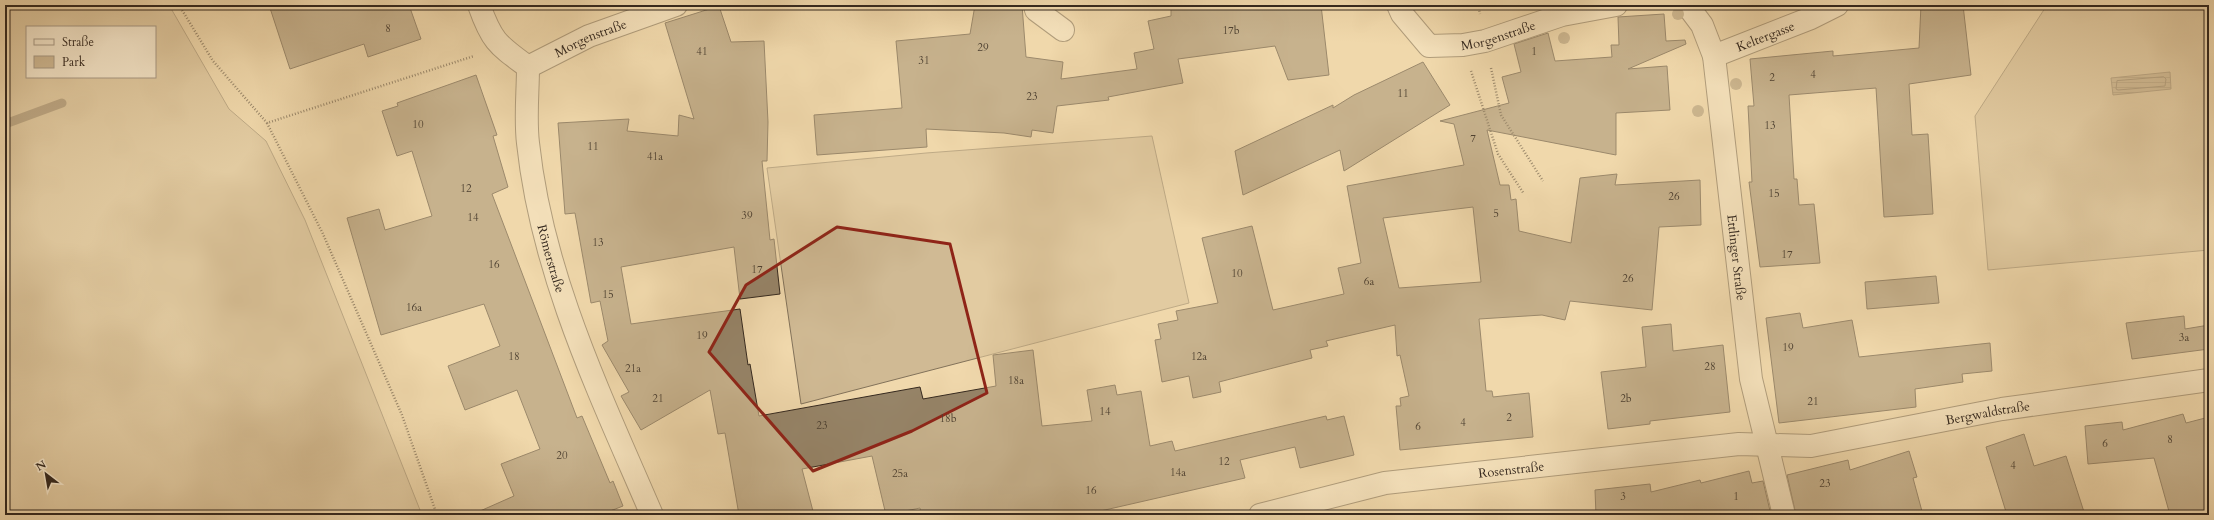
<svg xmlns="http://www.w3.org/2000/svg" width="2214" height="520" font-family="Cardo,serif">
  <defs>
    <pattern id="water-rules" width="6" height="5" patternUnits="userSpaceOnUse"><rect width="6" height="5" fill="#b09c7c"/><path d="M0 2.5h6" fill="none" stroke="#907f65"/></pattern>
  </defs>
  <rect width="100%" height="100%" fill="#f0d8ac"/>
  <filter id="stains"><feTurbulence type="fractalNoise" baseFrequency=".005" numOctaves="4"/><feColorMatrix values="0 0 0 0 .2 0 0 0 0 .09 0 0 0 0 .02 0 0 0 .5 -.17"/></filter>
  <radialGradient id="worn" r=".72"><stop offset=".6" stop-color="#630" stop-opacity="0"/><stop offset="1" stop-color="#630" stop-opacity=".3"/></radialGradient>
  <!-- green -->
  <path fill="#d0ba94" stroke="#82725a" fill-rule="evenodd" d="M 5,5 L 169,5 L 229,109 L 266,141 L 305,220 L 422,515 L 5,515 ZM 27,27 L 155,27 L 155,77 L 27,77 Z
    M 2047,5 L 2209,5 L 2209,250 L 1988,270 L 1975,116 Z
    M 1152,136 L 1189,303 L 801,404 L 767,168 L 926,153 Z"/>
  <!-- water -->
  <path fill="url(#water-rules)" stroke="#7f6e57" d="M 2170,72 L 2171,89 L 2113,95 L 2111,78 Z"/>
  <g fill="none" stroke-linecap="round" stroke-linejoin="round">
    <!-- shore -->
    <path stroke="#72624e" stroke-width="1" d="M 2164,77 L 2166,79 L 2165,86 L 2118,90 L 2116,89 L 2117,81 Z"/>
    <!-- stream -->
    <path stroke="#7f6e57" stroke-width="9" d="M 5,124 L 62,103"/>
  </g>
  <!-- building -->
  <path fill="#968468" stroke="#35291f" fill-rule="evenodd" d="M 269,5 L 409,5 L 421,39 L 368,57 L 364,44 L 290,69 Z
    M 975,5 L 1022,5 L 1026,57 L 1063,62 L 1061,79 L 1137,69 L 1134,53 L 1154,49 L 1148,21 L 1171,16 L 1171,5 L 1321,5 L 1329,75 L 1288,80 L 1275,46 L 1178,59 L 1183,83 L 1108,97 L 1109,100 L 1057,106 L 1053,133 L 1032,130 L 1031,137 L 1004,133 L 926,129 L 927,147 L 817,155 L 814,115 L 902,108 L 896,41 L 970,34 Z
    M 1921,5 L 1963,5 L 1971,75 L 1909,84 L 1912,135 L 1928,134 L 1933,214 L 1884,217 L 1876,88 L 1789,95 L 1794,179 L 1797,179 L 1799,205 L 1814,204 L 1820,263 L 1760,267 L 1749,182 L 1752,182 L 1748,106 L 1754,106 L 1750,59 L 1833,51 L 1833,56 L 1919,48 Z
    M 719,6 L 731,42 L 764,41 L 768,122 L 767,161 L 762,161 L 770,240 L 774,239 L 780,294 L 740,299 L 734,247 L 621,267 L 631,324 L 740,309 L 748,365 L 750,364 L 759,416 L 920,387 L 923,399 L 996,386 L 993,355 L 1033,350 L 1042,426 L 1092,421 L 1087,390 L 1115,385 L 1117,395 L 1141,391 L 1150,446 L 1172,441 L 1175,451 L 1326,416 L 1327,420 L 1344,416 L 1354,455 L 1300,468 L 1295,447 L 1240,460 L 1245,478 L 1083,515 L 921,515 L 920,508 L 886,515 L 872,456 L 802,469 L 814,515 L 739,515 L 725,433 L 718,434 L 710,390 L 641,430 L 621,396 L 629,392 L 602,345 L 608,341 L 600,301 L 591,303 L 575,213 L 565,214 L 558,123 L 629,119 L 627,131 L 678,136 L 679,115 L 694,119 L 665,23 Z
    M 1664,14 L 1666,41 L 1685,40 L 1686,44 L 1628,69 L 1667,66 L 1670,110 L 1616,113 L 1616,155 L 1487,130 L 1500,185 L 1509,185 L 1511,200 L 1516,199 L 1519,231 L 1571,243 L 1580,178 L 1617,174 L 1615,185 L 1700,180 L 1701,225 L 1659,227 L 1652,310 L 1570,301 L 1565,320 L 1542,315 L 1479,319 L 1486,391 L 1492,391 L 1493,397 L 1529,393 L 1533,437 L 1400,450 L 1396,406 L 1401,406 L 1400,398 L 1409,396 L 1400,355 L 1397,356 L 1395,325 L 1326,341 L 1328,346 L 1310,350 L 1312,358 L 1219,382 L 1221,392 L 1193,398 L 1189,376 L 1162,382 L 1155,340 L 1161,339 L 1158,324 L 1178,320 L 1176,311 L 1218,303 L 1202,238 L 1252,226 L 1273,310 L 1344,294 L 1338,268 L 1361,263 L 1347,186 L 1464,165 L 1454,124 L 1440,121 L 1509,103 L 1502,77 L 1521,72 L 1514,44 L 1548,33 L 1555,61 L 1612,57 L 1611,45 L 1619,45 L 1618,17 ZM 1473,207 L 1481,282 L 1399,288 L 1383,218 Z
    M 1423,62 L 1450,105 L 1344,171 L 1340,150 L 1243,195 L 1235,151 L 1333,105 L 1333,108 L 1354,95 Z
    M 476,75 L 497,135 L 493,136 L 508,187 L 492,194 L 577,418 L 582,416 L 610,483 L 613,481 L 623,506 L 600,515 L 471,515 L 514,496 L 501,464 L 540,449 L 517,390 L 465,410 L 448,366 L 500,346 L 484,304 L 381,335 L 347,218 L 379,209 L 385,230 L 432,216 L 412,151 L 397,156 L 382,111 L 398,106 L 397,103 Z
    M 1936,276 L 1939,303 L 1867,309 L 1865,282 Z
    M 1800,313 L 1803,328 L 1852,320 L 1859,357 L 1990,343 L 1992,371 L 1962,374 L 1963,382 L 1915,389 L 1916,407 L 1779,423 L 1766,318 Z
    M 2184,316 L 2185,329 L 2209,325 L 2209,349 L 2132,359 L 2126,323 Z
    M 1671,324 L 1673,351 L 1723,345 L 1730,412 L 1650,421 L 1650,424 L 1608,429 L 1601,372 L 1646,367 L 1642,327 Z
    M 2183,414 L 2186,423 L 2209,417 L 2209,515 L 2170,515 L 2154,458 L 2088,464 L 2085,426 L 2122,422 L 2123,430 Z
    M 2024,434 L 2034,466 L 2066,456 L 2085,515 L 2007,515 L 1986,447 Z
    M 1909,451 L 1917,477 L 1913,478 L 1923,515 L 1796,515 L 1787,475 L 1848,460 L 1850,470 Z
    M 1749,471 L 1752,483 L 1763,481 L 1771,515 L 1596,515 L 1595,490 L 1650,484 L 1651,492 L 1700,480 L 1701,483 Z"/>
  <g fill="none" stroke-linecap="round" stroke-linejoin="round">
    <defs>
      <g id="minor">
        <path d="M 479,5 C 492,42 498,45 528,67"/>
        <path d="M 1035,5 L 1036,10 L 1063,30"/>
        <path id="s1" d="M 1398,5 L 1402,14 L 1429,46 L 1463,45 L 1485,41 L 1562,15 L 1616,5"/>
        <path id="s2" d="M 1687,5 L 1702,25 L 1714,56 L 1751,379 L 1784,515"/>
        <path id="s3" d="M 1714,56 L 1811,18 L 1837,5"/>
        <path id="s4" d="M 528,67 C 528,92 525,118 528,143 C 542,275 600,394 652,515"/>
        <path id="s5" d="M 528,67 L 589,36 L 676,5"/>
        <path id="s6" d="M 1260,515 L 1385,483 L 1739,444 L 1811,446 L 2002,409 L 2209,380"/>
      </g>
    </defs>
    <!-- minor casing -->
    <use href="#minor" stroke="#645542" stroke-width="24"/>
    <!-- path -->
    <path stroke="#35291f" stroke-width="2.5" stroke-dasharray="1 2" stroke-linecap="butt" d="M 179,5 L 213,61 L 267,123 L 474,56
      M 1478,5 L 1480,14
      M 1491,68 L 1501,115 L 1543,181
      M 1471,71 L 1498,154 L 1524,194
      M 267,123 L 323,234 L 402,415 L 437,515"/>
    <!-- minor -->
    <use href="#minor" stroke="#f5e6c9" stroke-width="22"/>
  </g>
  <!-- trees -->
  <g fill="#9f8c6e">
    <circle cx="1678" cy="14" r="6"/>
    <circle cx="1564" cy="38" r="6"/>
    <circle cx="1736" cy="84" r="6"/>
    <circle cx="1698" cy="111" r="6"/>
  </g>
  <!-- marked area -->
  <path d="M0 0H2214V520H0ZM 837,227 L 950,244 L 987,393 L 912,431 L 813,471 L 709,352 L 746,285 Z" fill="#f0d8ac" fill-opacity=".55" fill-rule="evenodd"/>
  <path fill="none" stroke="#8f2418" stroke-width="3" stroke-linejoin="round" d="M 837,227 L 950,244 L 987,393 L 912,431 L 813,471 L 709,352 L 746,285 Z"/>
  <g text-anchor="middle" stroke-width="4" stroke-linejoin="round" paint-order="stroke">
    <!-- number labels -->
    <g font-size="11" fill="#4d4031">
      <text x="388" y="32">8</text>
      <text x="1231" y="34">17b</text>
      <text x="983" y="51">29</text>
      <text x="702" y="55">41</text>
      <text x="1534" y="55">1</text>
      <text x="924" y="64">31</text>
      <text x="1813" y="78">4</text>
      <text x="1772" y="81">2</text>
      <text x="1403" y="97">11</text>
      <text x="1032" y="100">23</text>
      <text x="418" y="128">10</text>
      <text x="1770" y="129">13</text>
      <text x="1473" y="142">7</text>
      <text x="593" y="150">11</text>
      <text x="655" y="160">41a</text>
      <text x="466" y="192">12</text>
      <text x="1774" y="197">15</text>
      <text x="1674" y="200">26</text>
      <text x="1496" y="217">5</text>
      <text x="747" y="219">39</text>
      <text x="473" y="221">14</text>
      <text x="598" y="246">13</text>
      <text x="1787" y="258">17</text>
      <text x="494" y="268">16</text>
      <text x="757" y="273">17</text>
      <text x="1237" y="277">10</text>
      <text x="1628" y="282">26</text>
      <text x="1369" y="285">6a</text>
      <text x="608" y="298">15</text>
      <text x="414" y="311">16a</text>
      <text x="702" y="339">19</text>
      <text x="2184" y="341">3a</text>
      <text x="1788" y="351">19</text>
      <text x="514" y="360">18</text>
      <text x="1199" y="360">12a</text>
      <text x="1710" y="370">28</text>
      <text x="633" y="372">21a</text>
      <text x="1016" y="384">18a</text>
      <text x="658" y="402">21</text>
      <text x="1626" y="402">2b</text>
      <text x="1813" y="405">21</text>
      <text x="1105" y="415">14</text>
      <text x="1509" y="421">2</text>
      <text x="948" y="422">18b</text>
      <text x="1463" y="426">4</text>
      <text x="822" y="429">23</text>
      <text x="1418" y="430">6</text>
      <text x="2170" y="443">8</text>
      <text x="2105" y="447">6</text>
      <text x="562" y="459">20</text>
      <text x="1224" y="465">12</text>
      <text x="2013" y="469">4</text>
      <text x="1178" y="476">14a</text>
      <text x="900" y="477">25a</text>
      <text x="1825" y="487">23</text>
      <text x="1091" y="494">16</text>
      <text x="1623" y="500">3</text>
      <text x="1736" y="500">1</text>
    </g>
    <!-- street labels -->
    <g font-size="13" fill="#35291f" stroke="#f5e6c9">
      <text dy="5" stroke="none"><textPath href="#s1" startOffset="122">Morgenstraße</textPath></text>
      <text dy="5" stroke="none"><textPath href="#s3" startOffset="55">Keltergasse</textPath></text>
      <text dy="5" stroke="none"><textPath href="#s5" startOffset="69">Morgenstraße</textPath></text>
      <text dy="5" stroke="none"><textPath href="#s4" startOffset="194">Römerstraße</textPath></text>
      <text dy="5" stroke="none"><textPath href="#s2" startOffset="261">Ettlinger Straße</textPath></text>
      <text dy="5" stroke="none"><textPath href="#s6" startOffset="737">Bergwaldstraße</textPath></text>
      <text dy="5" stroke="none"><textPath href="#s6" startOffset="256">Rosenstraße</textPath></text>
    </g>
  </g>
  <!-- margin -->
  <rect width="2214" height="520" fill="none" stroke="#f0d8ac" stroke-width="20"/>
  <rect x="6" y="6" width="2202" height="508" fill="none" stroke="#35291f" stroke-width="2"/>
  <rect x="10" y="10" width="2194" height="500" fill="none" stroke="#35291f"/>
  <!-- legend -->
  <rect x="26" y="26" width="130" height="52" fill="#f5e6c9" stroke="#a89a85"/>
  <rect x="34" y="39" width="20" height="6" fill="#f5e6c9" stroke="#a89a85"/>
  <text x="62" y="46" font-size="12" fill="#35291f">Straße</text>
  <rect x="34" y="56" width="20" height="12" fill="#d0ba94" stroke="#a89a85"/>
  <text x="62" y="66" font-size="12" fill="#35291f">Park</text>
  <!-- north arrow -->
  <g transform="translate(46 474) rotate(329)" stroke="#f5e6c9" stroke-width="3" paint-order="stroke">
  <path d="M0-3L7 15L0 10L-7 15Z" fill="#35291f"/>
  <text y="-6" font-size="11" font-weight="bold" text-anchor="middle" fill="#35291f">N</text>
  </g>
  <rect width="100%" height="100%" filter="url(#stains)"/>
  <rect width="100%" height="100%" fill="url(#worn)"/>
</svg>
